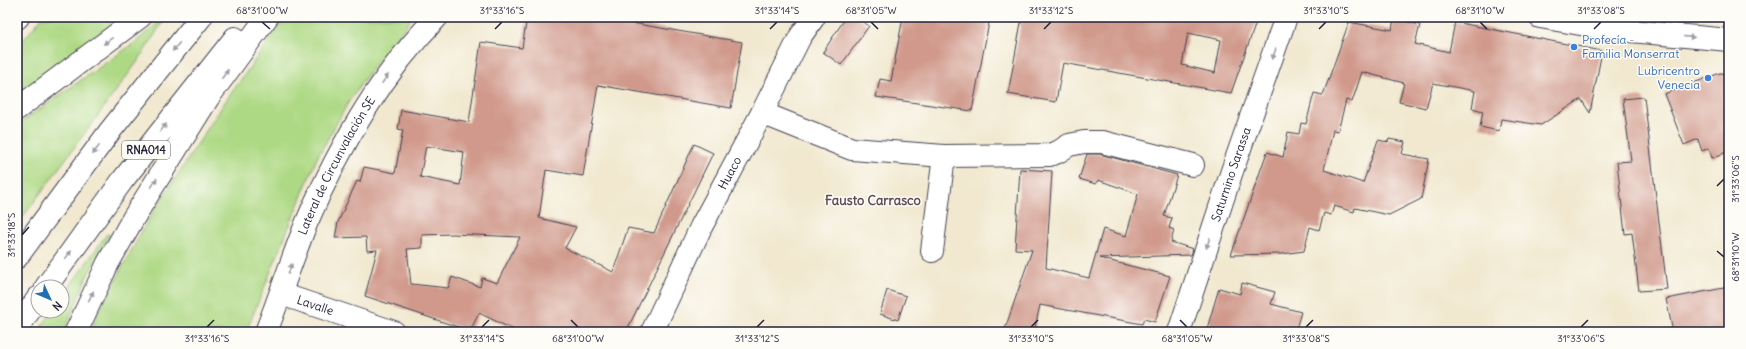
<svg xmlns="http://www.w3.org/2000/svg" width="1746" height="349" font-family="Delius,sans-serif">
  <rect width="100%" height="100%" fill="#fdfcf7"/>
  <filter id="ink" filterUnits="userSpaceOnUse"><feTurbulence type="fractalNoise" baseFrequency=".025" numOctaves="2"/><feDisplacementMap in="SourceGraphic" scale="8" xChannelSelector="R" yChannelSelector="G"/><feConvolveMatrix kernelMatrix="1 2 1 2 8 2 1 2 1" color-interpolation-filters="sRGB"/></filter>
  <filter id="wash" filterUnits="userSpaceOnUse"><feTurbulence type="fractalNoise" baseFrequency=".012" numOctaves="4" result="noise"/><feDisplacementMap in="SourceGraphic" scale="16" xChannelSelector="R" yChannelSelector="G"/><feGaussianBlur stdDeviation="0.9" result="paint"/><feColorMatrix in="noise" values="0 0 0 0 0 0 0 0 0 0 0 0 0 0 0 0 0 1.4 0 .05"/><feComposite in="paint" operator="in"/></filter>
  <g filter="url(#wash)">
    <rect width="100%" height="100%" fill="#f1e8cf"/>
    <!-- green -->
    <path fill="#aed984" stroke="#687e60" d="M 42,17 L 122,17 L 17,96 L 17,48 Z
      M 286,17 L 413,17 L 370,71 L 348,103 L 317,158 L 246,332 L 90,332 L 103,303 L 148,220 L 227,99 Z
      M 163,19 L 164,20 L 138,61 L 17,225 L 17,125 L 133,44 Z
      M 107,234 L 110,235 L 88,274 L 64,332 L 38,332 L 52,311 L 62,311 L 62,297 Z"/>
    <g id="blocks">
      <!-- building -->
      <path fill="#d0998b" fill-rule="evenodd" d="M 527,17 L 609,17 L 608,19 L 742,42 L 731,108 L 598,85 L 583,176 L 546,170 L 539,218 L 576,227 L 565,248 L 613,272 L 628,228 L 654,233 L 694,144 L 713,153 L 626,332 L 518,332 L 479,313 L 470,331 L 365,296 L 377,250 L 367,251 L 366,237 L 335,238 L 338,222 L 357,181 L 360,182 L 364,167 L 395,173 L 403,130 L 398,129 L 401,110 L 469,122 L 481,42 L 522,48 ZM 426,146 L 464,152 L 460,185 L 420,177 ZM 452,234 L 520,237 L 497,283 L 482,278 L 480,287 L 452,277 L 448,288 L 411,284 L 407,249 L 422,248 L 422,235 Z
        M 846,17 L 856,17 L 869,26 L 841,65 L 823,52 Z
        M 903,17 L 990,17 L 972,111 L 876,97 L 880,79 L 891,81 Z
        M 1022,17 L 1258,17 L 1231,93 L 1063,63 L 1056,102 L 1008,94 ZM 1188,33 L 1221,40 L 1215,73 L 1182,65 Z
        M 1394,18 L 1420,25 L 1415,44 L 1449,52 L 1455,22 L 1602,51 L 1590,113 L 1581,99 L 1541,125 L 1501,119 L 1499,131 L 1480,127 L 1483,111 L 1472,108 L 1475,91 L 1433,83 L 1426,108 L 1399,102 L 1404,83 L 1362,72 L 1352,102 L 1346,100 L 1338,131 L 1333,130 L 1324,170 L 1363,183 L 1378,140 L 1388,142 L 1389,139 L 1405,142 L 1402,154 L 1429,159 L 1421,199 L 1389,215 L 1355,208 L 1354,212 L 1334,206 L 1331,215 L 1324,213 L 1319,230 L 1310,227 L 1304,251 L 1282,254 L 1231,255 L 1267,152 L 1283,157 L 1288,132 L 1299,134 L 1301,123 L 1306,124 L 1314,93 L 1323,95 L 1349,22 L 1392,30 Z
        M 1720,73 L 1729,74 L 1729,151 L 1712,158 L 1709,148 L 1702,151 L 1698,139 L 1684,145 L 1664,94 Z
        M 1644,97 L 1667,289 L 1639,291 L 1632,233 L 1625,234 L 1617,162 L 1631,161 L 1623,99 Z
        M 1087,154 L 1100,154 L 1177,175 L 1164,216 L 1172,218 L 1169,228 L 1174,230 L 1171,242 L 1193,249 L 1191,255 L 1099,258 L 1170,276 L 1155,322 L 1144,319 L 1142,324 L 1040,305 L 1034,332 L 1004,332 L 1032,250 L 1015,249 L 1020,169 L 1052,171 L 1046,268 L 1089,278 L 1103,229 L 1126,236 L 1138,194 L 1098,180 L 1096,184 L 1079,179 Z
        M 1242,283 L 1275,292 L 1271,304 L 1301,312 L 1295,332 L 1206,332 L 1219,288 L 1240,294 Z
        M 1729,287 L 1729,332 L 1673,332 L 1666,299 Z
        M 887,290 L 906,296 L 898,320 L 880,314 Z"/>
    </g>
  </g>
  <g filter="url(#ink)">
    <use href="#blocks" fill-opacity="0" stroke="#414051" stroke-width="1"/>
    <g fill="none" stroke-linecap="round" stroke-linejoin="round">
      <defs>
        <g id="minor">
          <path d="M 17,18 L 18,17"/>
          <path d="M 762,113 L 852,149 L 944,156 L 1049,155 L 1058,152 L 1069,145 L 1084,142 L 1102,142 L 1193,165"/>
          <path d="M 932,251 L 944,156"/>
          <path id="s1" d="M 281,294 L 394,332"/>
          <path id="s2" d="M 266,332 C 280,296 292,259 306,224 C 338,149 379,76 437,17"/>
          <path id="s3" d="M 652,332 L 701,227 L 762,113 L 800,37 L 814,17"/>
          <path id="s4" d="M 1179,332 L 1231,174 L 1286,17"/>
        </g>
        <path id="major" d="M 1540,17 L 1609,29 L 1729,40"/>
        <path id="highway" d="M 17,109 L 140,17
          M 17,257 L 110,131 L 201,17
          M 46,287 L 122,181 L 235,38
          M 17,329 L 38,298
          M 76,332 L 108,263 L 134,217 L 208,98 L 267,17"/>
      </defs>
      <!-- minor casing -->
      <use href="#minor" stroke="#414051" stroke-width="24"/>
      <!-- major casing -->
      <use href="#major" stroke="#414051" stroke-width="24"/>
      <!-- highway casing -->
      <use href="#highway" stroke="#414051" stroke-width="24"/>
      <!-- minor -->
      <use href="#minor" stroke="#fff" stroke-width="22"/>
      <!-- major -->
      <use href="#major" stroke="#fff" stroke-width="22"/>
      <!-- highway -->
      <use href="#highway" stroke="#fff" stroke-width="22"/>
    </g>
    <!-- one-way arrows -->
    <defs><path id="oneway-solid" d="M-6-.8H1V-3.2L6.5 0L1 3.2V.8H-6Z"/></defs>
    <g fill="#9c9ca7">
      <use href="#oneway-solid" transform="translate(1689 37) rotate(5)"/>
      <use href="#oneway-solid" transform="translate(108 41) rotate(143)"/>
      <use href="#oneway-solid" transform="translate(176 47) rotate(129)"/>
      <use href="#oneway-solid" transform="translate(1274 54) rotate(109)"/>
      <use href="#oneway-solid" transform="translate(225 74) rotate(-54)"/>
      <use href="#oneway-solid" transform="translate(385 79) rotate(-55)"/>
      <use href="#oneway-solid" transform="translate(163 128) rotate(-52)"/>
      <use href="#oneway-solid" transform="translate(96 150) rotate(126)"/>
      <use href="#oneway-solid" transform="translate(154 183) rotate(-59)"/>
      <use href="#oneway-solid" transform="translate(1208 243) rotate(109)"/>
      <use href="#oneway-solid" transform="translate(68 255) rotate(-54)"/>
      <use href="#oneway-solid" transform="translate(290 269) rotate(-70)"/>
      <use href="#oneway-solid" transform="translate(91 296) rotate(-64)"/>
    </g>
  </g>
  <!-- ticks -->
  <path fill="none" stroke="#22223b" stroke-width="1.5" d="M 262,22 L 270,29M 871,22 L 878,29M 1480,22 L 1487,29M 495,29 L 502,22M 770,29 L 777,22M 1044,29 L 1051,22M 1319,29 L 1326,22M 1594,29 L 1601,22M 1717,186 L 1724,179M 22,235 L 29,227M 1717,251 L 1724,257M 571,320 L 578,327M 1180,320 L 1187,327M 207,327 L 214,320M 482,327 L 489,320M 757,327 L 764,320M 1031,327 L 1038,320M 1306,327 L 1313,320M 1581,327 L 1588,320"/>
  <!-- markers -->
  <g fill="#3f7fe0" stroke="#fdfcf7" stroke-width="1.5">
    <circle cx="1574" cy="47" r="4"/>
    <circle cx="1708" cy="78" r="4"/>
  </g>
  <g text-anchor="middle" stroke-width="3" stroke-linejoin="round" paint-order="stroke">
    <!-- shield labels -->
    <rect fill="#fdfcf7" stroke="#646373" stroke-width="1" x="122" y="141" width="48" height="18" rx="3"/>
    <g font-size="11" font-weight="bold" fill="#22223b">
      <text x="146" y="154">RNA014</text>
    </g>
    <!-- shop labels -->
    <g font-size="12" fill="#366cbe" stroke="#fdfcf7" text-anchor="start">
      <text x="1582" y="44">Profecía -<tspan x="1582" dy="14">Familia Monserrat</tspan></text>
      <text x="1700" y="75" text-anchor="end">Lubricentro<tspan x="1700" dy="14">Venecia</tspan></text>
    </g>
    <!-- street labels -->
    <g font-size="12" fill="#22223b" stroke="#fdfcf7">
      <text dy="4" stroke="none"><textPath href="#s2" startOffset="181">Lateral de Circunvalación SE</textPath></text>
      <text dy="4" stroke="none"><textPath href="#s3" startOffset="177">Huaco</textPath></text>
      <text dy="4" stroke="none"><textPath href="#s4" startOffset="166">Saturnino Sarassa</textPath></text>
      <text dy="4" stroke="none"><textPath href="#s1" startOffset="36">Lavalle</textPath></text>
    </g>
    <!-- neighbourhood labels -->
    <g font-size="13" font-weight="bold" fill="#5f4c57" stroke="#fdfcf7">
      <text x="873" y="205">Fausto Carrasco</text>
    </g>
  </g>
  <!-- margin -->
  <rect width="1746" height="349" fill="none" stroke="#fdfcf7" stroke-width="44"/>
  <!-- north arrow -->
  <g transform="translate(50 299) rotate(134)"><circle r="19" fill="#fdfcf7" stroke="#a5a5ac"/>
  <path d="M0-3L7 15L0 10L-7 15Z" fill="#1f6fb2"/>
  <text y="-6" font-size="11" font-weight="bold" text-anchor="middle" fill="#22223b">N</text>
  </g>
  <rect x="22" y="22" width="1702" height="305" fill="none" stroke="#22223b" stroke-width="1.5"/>
  <g font-size="10" text-anchor="middle" fill="#22223b">
    <text x="262" y="14">68°31'00"W</text>
    <text x="502" y="14">31°33'16"S</text>
    <text x="777" y="14">31°33'14"S</text>
    <text x="871" y="14">68°31'05"W</text>
    <text x="1051" y="14">31°33'12"S</text>
    <text x="1326" y="14">31°33'10"S</text>
    <text x="1480" y="14">68°31'10"W</text>
    <text x="1601" y="14">31°33'08"S</text>
    <text transform="translate(1735 179) rotate(-90)" y="4">31°33'06"S</text>
    <text transform="translate(11 235) rotate(-90)" y="4">31°33'18"S</text>
    <text transform="translate(1735 257) rotate(-90)" y="4">68°31'10"W</text>
    <text x="207" y="342">31°33'16"S</text>
    <text x="482" y="342">31°33'14"S</text>
    <text x="578" y="342">68°31'00"W</text>
    <text x="757" y="342">31°33'12"S</text>
    <text x="1031" y="342">31°33'10"S</text>
    <text x="1187" y="342">68°31'05"W</text>
    <text x="1306" y="342">31°33'08"S</text>
    <text x="1581" y="342">31°33'06"S</text>
  </g>
</svg>
